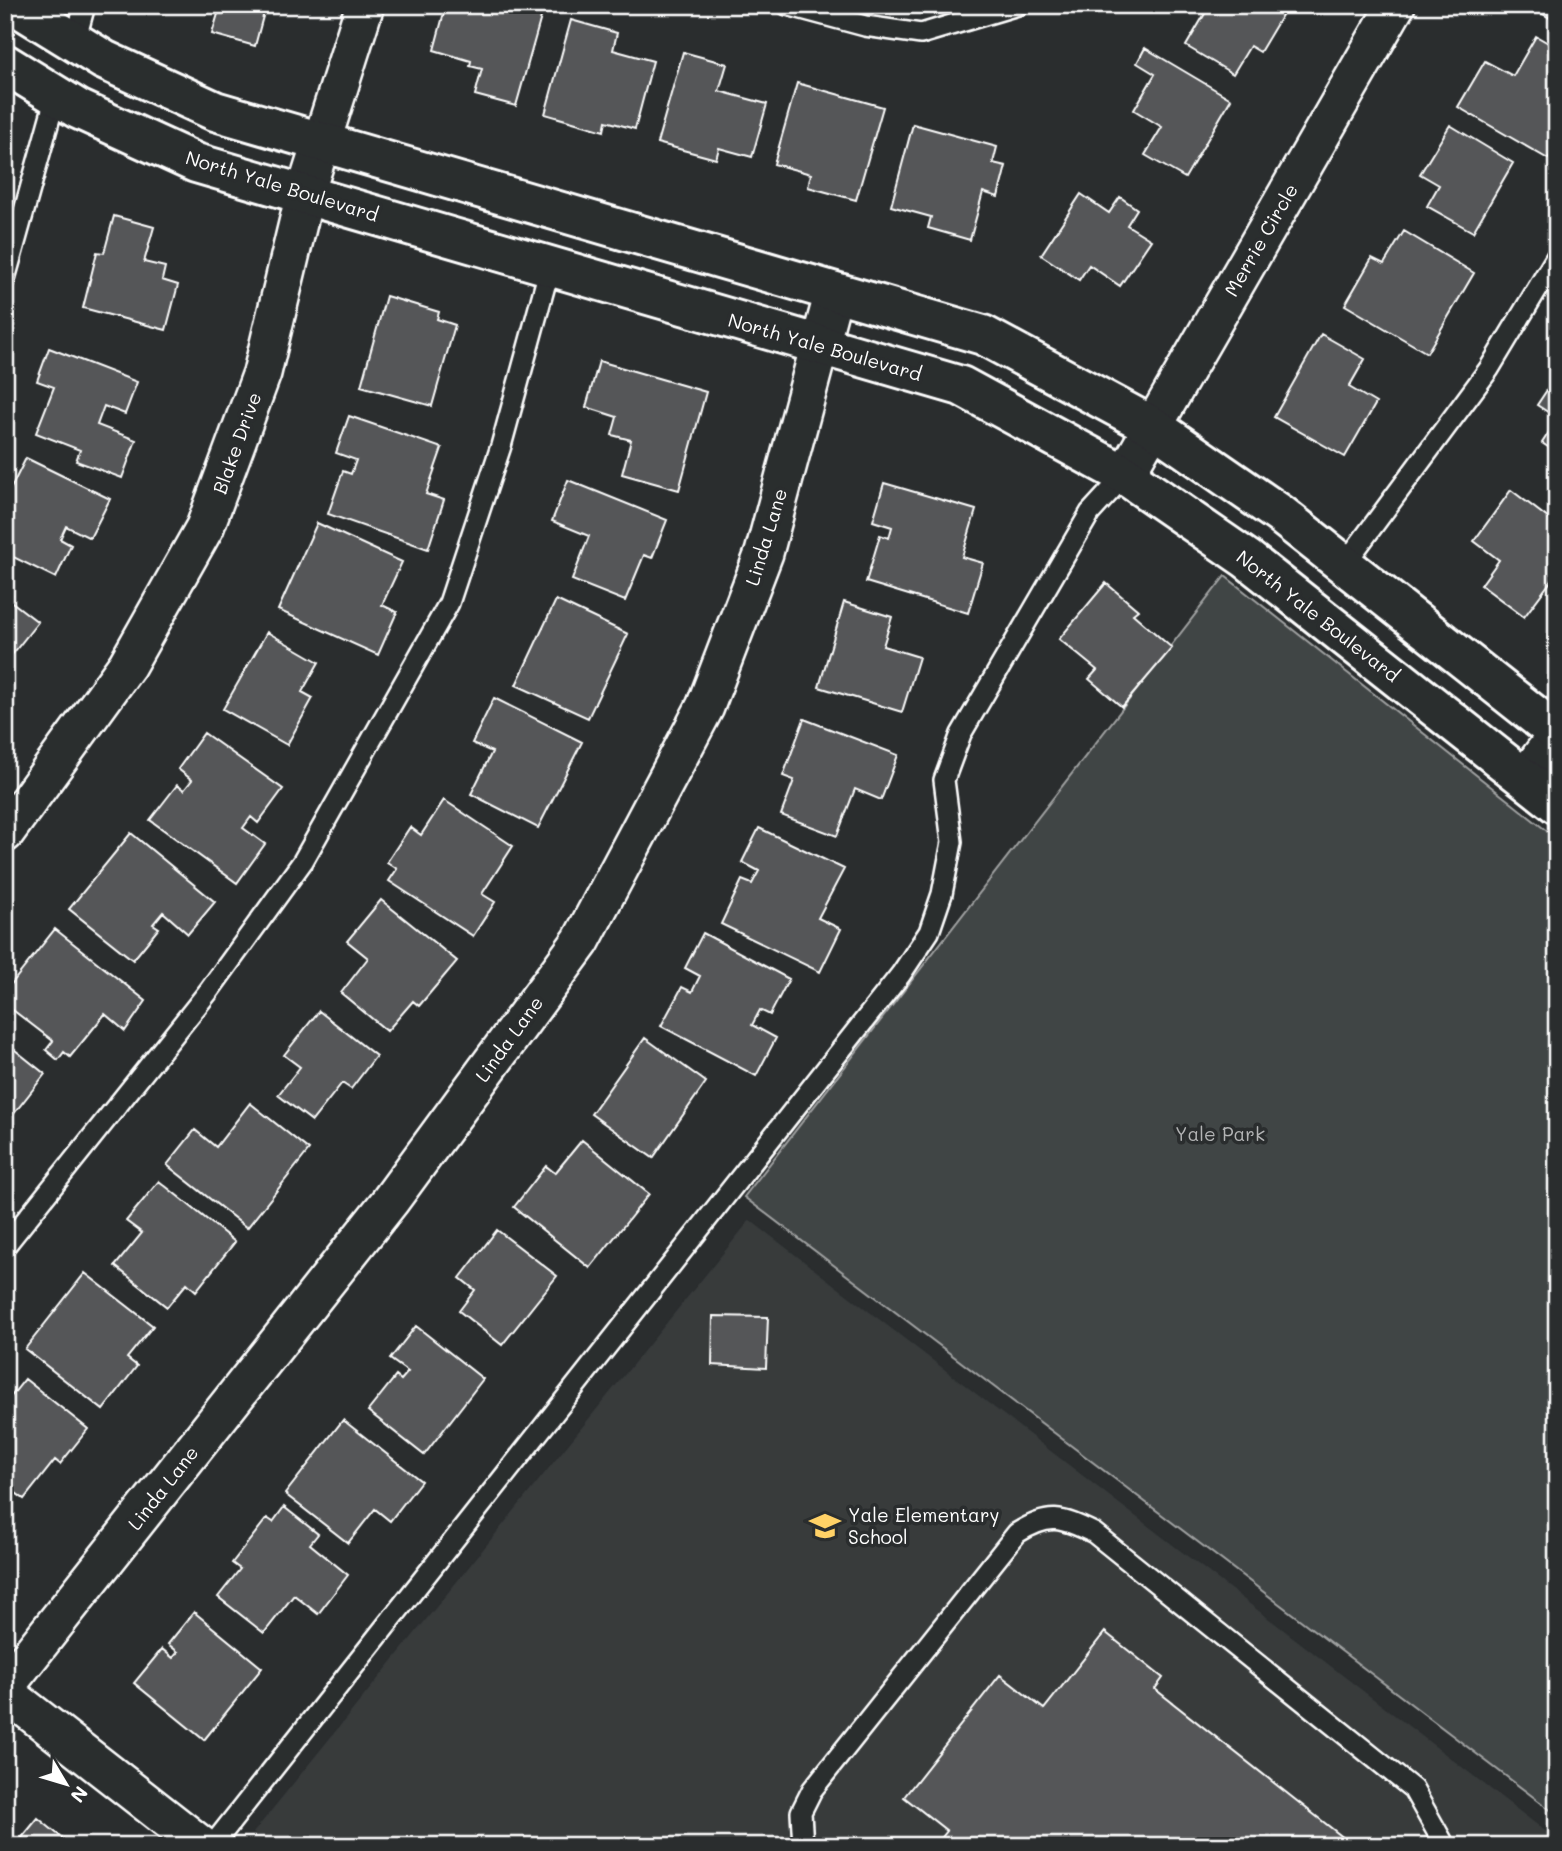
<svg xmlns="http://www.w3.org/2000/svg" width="1562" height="1851" font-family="Mali,sans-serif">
  <rect width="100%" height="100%" fill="#2a2d2e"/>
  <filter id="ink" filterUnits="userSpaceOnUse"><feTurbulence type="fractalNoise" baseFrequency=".0143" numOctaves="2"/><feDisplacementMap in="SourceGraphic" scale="14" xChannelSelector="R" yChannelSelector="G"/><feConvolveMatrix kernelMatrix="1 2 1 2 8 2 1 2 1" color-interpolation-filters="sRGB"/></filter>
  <g filter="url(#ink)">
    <!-- built -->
    <path fill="#373a3b" d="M 750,1220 L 1557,1840 L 1557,1846 L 269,1846 L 253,1833 Z"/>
    <!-- green -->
    <path fill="#414445" stroke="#a0a2a2" stroke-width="2" d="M 1225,576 L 1557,839 L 1557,1815 L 744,1197 Z"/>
    <!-- building -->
    <path fill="#555758" stroke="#fff" stroke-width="2" d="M 214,5 L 266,5 L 255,46 L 212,34 L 220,7 Z
      M 446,5 L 494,5 L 507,9 L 508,5 L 525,5 L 543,10 L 516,106 L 475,95 L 482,69 L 470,66 L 471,61 L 434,50 Z
      M 1210,5 L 1288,5 L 1260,52 L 1250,46 L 1233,74 L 1186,46 Z
      M 1527,5 L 1557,5 L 1557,22 Z
      M 571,20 L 617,33 L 613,50 L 653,61 L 635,129 L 606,121 L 604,131 L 545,114 Z
      M 1536,36 L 1557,48 L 1557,144 L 1548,159 L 1458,107 L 1485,61 L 1513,76 Z
      M 1145,48 L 1231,99 L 1185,178 L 1145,155 L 1162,127 L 1134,110 L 1155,74 L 1137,63 Z
      M 683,52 L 727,64 L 719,91 L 767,104 L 752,157 L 719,148 L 716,159 L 657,143 Z
      M 797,83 L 883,107 L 856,200 L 808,187 L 811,174 L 774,164 Z
      M 913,124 L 997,147 L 993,163 L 1006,166 L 998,197 L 983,192 L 970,240 L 928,228 L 931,217 L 891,206 Z
      M 1450,125 L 1513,163 L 1473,232 L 1427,206 L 1439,185 L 1420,174 Z
      M 1081,194 L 1109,213 L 1120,197 L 1137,209 L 1127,225 L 1151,240 L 1120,286 L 1089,265 L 1079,280 L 1041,255 Z
      M 114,216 L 154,227 L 144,262 L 165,267 L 162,280 L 178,285 L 166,330 L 83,308 L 97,252 L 104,253 Z
      M 1404,231 L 1474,273 L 1427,353 L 1345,305 L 1372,258 L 1384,264 Z
      M 386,296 L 439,312 L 437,319 L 455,325 L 432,406 L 361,386 Z
      M 1321,334 L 1365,359 L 1349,387 L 1376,403 L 1345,457 L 1274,417 Z
      M 49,348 L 137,382 L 125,414 L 104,406 L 97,425 L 136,440 L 122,478 L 76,461 L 80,450 L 36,433 L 54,387 L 37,381 Z
      M 599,361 L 706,392 L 679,490 L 622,474 L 631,440 L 612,435 L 617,417 L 586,407 Z
      M 1555,378 L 1557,379 L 1557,418 L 1537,405 Z
      M 349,416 L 442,448 L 426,494 L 444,500 L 428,549 L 328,514 L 343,471 L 351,474 L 356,460 L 336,453 Z
      M 1557,420 L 1557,453 L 1542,443 Z
      M 26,458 L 110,499 L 90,538 L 66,526 L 60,539 L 71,545 L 56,578 L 5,553 L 5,500 Z
      M 568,480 L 667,520 L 652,558 L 644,555 L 625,601 L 572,580 L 589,536 L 552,521 Z
      M 884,483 L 976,510 L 962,557 L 983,563 L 968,613 L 866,582 L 880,535 L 889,538 L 892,527 L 873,521 Z
      M 1511,490 L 1557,525 L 1557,573 L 1524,617 L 1481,585 L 1499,560 L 1474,541 Z
      M 317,523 L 402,562 L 382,605 L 397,612 L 378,655 L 278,610 Z
      M 1106,583 L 1138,610 L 1133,614 L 1172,648 L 1122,707 L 1089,679 L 1097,670 L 1059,639 Z
      M 5,590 L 12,595 L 8,599 L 38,622 L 11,656 L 5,651 Z
      M 556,600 L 628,634 L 588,718 L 516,685 Z
      M 844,602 L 892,617 L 883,646 L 919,657 L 902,712 L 819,687 Z
      M 267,632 L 319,662 L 302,692 L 313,698 L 287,745 L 223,709 Z
      M 494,698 L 582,742 L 538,828 L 471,794 L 492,752 L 472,743 Z
      M 804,719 L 898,755 L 881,800 L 855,789 L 837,836 L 781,815 L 794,780 L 783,776 Z
      M 204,733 L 283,789 L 258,823 L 251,817 L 243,828 L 265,844 L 237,883 L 150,820 L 177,785 L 184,790 L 192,780 L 178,769 Z
      M 444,800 L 513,846 L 482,894 L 495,902 L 473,936 L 389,881 L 397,869 L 387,862 L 410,827 L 421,835 Z
      M 759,828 L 844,869 L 818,918 L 841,929 L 820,972 L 721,924 L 742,880 L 752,884 L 759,871 L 742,862 Z
      M 131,833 L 215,902 L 188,934 L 163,912 L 153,924 L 159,928 L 133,960 L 69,909 Z
      M 381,900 L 457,961 L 419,1006 L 413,1001 L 387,1031 L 341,993 L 368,958 L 347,941 Z
      M 55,929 L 146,1001 L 125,1031 L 105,1014 L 70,1057 L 64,1052 L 58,1060 L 46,1050 L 53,1041 L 5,1004 L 5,992 Z
      M 703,933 L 789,979 L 770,1015 L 760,1010 L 752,1025 L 776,1038 L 756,1076 L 661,1026 L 682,987 L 692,992 L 700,976 L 685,968 Z
      M 319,1011 L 376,1056 L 351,1089 L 342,1083 L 312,1121 L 278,1095 L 300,1067 L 284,1055 Z
      M 645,1038 L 706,1082 L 653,1158 L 591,1114 Z
      M 5,1042 L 45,1074 L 5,1125 Z
      M 250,1103 L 309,1150 L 247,1228 L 167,1165 L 195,1130 L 216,1147 Z
      M 582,1140 L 649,1194 L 590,1268 L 514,1207 L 546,1166 L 555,1173 Z
      M 159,1181 L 235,1242 L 196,1291 L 187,1283 L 167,1307 L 115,1266 L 142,1233 L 126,1221 Z
      M 497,1230 L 557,1276 L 502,1345 L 459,1311 L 475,1290 L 460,1278 Z
      M 85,1273 L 153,1326 L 127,1358 L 137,1366 L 103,1410 L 25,1349 Z
      M 713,1316 L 768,1317 L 766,1368 L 712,1365 Z
      M 416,1326 L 483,1379 L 424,1455 L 368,1411 L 396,1376 L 401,1380 L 408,1372 L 390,1359 Z
      M 25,1379 L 88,1429 L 60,1464 L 55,1460 L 24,1499 L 5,1485 L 5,1404 Z
      M 343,1420 L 421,1481 L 390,1521 L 375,1509 L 348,1543 L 285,1494 Z
      M 284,1507 L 318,1534 L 310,1544 L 348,1575 L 318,1614 L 294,1595 L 264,1633 L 218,1597 L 240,1569 L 232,1563 L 267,1518 L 273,1522 Z
      M 194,1612 L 262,1668 L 204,1740 L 134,1683 L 162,1649 L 173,1658 L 178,1652 L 168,1644 Z
      M 1105,1632 L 1163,1678 L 1155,1689 L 1354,1846 L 935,1846 L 947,1831 L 904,1797 L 1000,1675 L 1044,1709 Z
      M 38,1818 L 72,1846 L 15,1846 Z"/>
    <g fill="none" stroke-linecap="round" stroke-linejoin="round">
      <defs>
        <path id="service" d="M 787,5 L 865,26 L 921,34 L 1018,5
          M 75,42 L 85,5
          M 5,279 L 56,96
          M 1344,565 L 1489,369 L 1557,256
          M 5,1246 L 208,992 L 303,861 L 449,603 L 501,446 L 550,267
          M 212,1846 L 901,974 L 929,932 L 942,894 L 952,842 L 944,780 L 961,734 L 1090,513 L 1125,475
          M 803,1846 L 801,1812 L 812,1790 L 1017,1533 C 1049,1513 1061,1517 1094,1533 L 1413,1789 L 1445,1846"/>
        <path id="minor" d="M 1125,475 L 1396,5
          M 1525,778 L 1557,735
          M 5,833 L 127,665 L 205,527 L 262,373 L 305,194 L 365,5
          M 5,1687 L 390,1201 L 581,941 L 705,707 L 764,553 L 834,292
          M 5,1692 L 202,1846"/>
        <path id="tertiary" d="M 15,5 L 104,60 L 215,111 L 983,335 L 1154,427 L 1280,514 L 1557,733
          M 5,64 L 78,109 L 196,163 L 961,386 L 1125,475 L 1247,559 L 1557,804"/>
      </defs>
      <!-- service casing -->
      <use href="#service" stroke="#fff" stroke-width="24"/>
      <!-- minor casing -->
      <use href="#minor" stroke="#fff" stroke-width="42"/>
      <!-- tertiary casing -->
      <use href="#tertiary" stroke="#fff" stroke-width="44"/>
      <!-- service -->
      <use href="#service" stroke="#2a2d2e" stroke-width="19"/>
      <!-- minor -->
      <use href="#minor" stroke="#2a2d2e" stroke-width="37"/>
      <!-- tertiary -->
      <use href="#tertiary" stroke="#2a2d2e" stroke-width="38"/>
    </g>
  </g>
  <!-- icons -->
  <defs>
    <symbol id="school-bare" viewBox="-9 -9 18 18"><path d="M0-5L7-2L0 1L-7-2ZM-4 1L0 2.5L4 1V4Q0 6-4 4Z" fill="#ffd166" stroke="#2a2d2e" stroke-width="2.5" paint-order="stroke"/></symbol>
  </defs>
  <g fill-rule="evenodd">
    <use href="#school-bare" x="803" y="1504" width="44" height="44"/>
  </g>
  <g text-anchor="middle" stroke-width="7" stroke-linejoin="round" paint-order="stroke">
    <!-- street labels -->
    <g font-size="19" fill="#fff" stroke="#2a2d2e">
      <text transform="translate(282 186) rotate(17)" y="7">North Yale Boulevard</text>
      <text transform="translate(1261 240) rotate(-60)" y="7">Merrie Circle</text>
      <text transform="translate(825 347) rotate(16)" y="7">North Yale Boulevard</text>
      <text transform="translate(237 443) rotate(-70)" y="7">Blake Drive</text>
      <text transform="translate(766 537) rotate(-73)" y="7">Linda Lane</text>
      <text transform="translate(1318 616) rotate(38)" y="7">North Yale Boulevard</text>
      <text transform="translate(509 1039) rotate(-54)" y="7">Linda Lane</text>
      <text transform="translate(163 1488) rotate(-52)" y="7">Linda Lane</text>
    </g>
    <!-- park labels -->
    <g font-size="19" fill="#b3b4b5" stroke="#2a2d2e">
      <text x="1220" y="1141">Yale Park</text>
    </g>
    <!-- poi labels -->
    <g font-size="19" fill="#fff" stroke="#2a2d2e" text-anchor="start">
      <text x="848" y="1522">Yale Elementary<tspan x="848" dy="22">School</tspan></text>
    </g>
  </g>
  <!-- margin -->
  <rect width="1562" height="1851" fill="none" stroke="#2a2d2e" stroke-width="28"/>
  <rect x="14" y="14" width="1534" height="1823" fill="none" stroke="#fff" stroke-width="2.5" filter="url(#ink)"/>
  <!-- north arrow -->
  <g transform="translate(66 1784) rotate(128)" stroke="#2a2d2e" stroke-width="5" paint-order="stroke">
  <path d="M0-5L12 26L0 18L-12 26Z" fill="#ffffff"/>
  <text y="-10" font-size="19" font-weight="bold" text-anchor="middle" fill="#ffffff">N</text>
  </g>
</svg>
